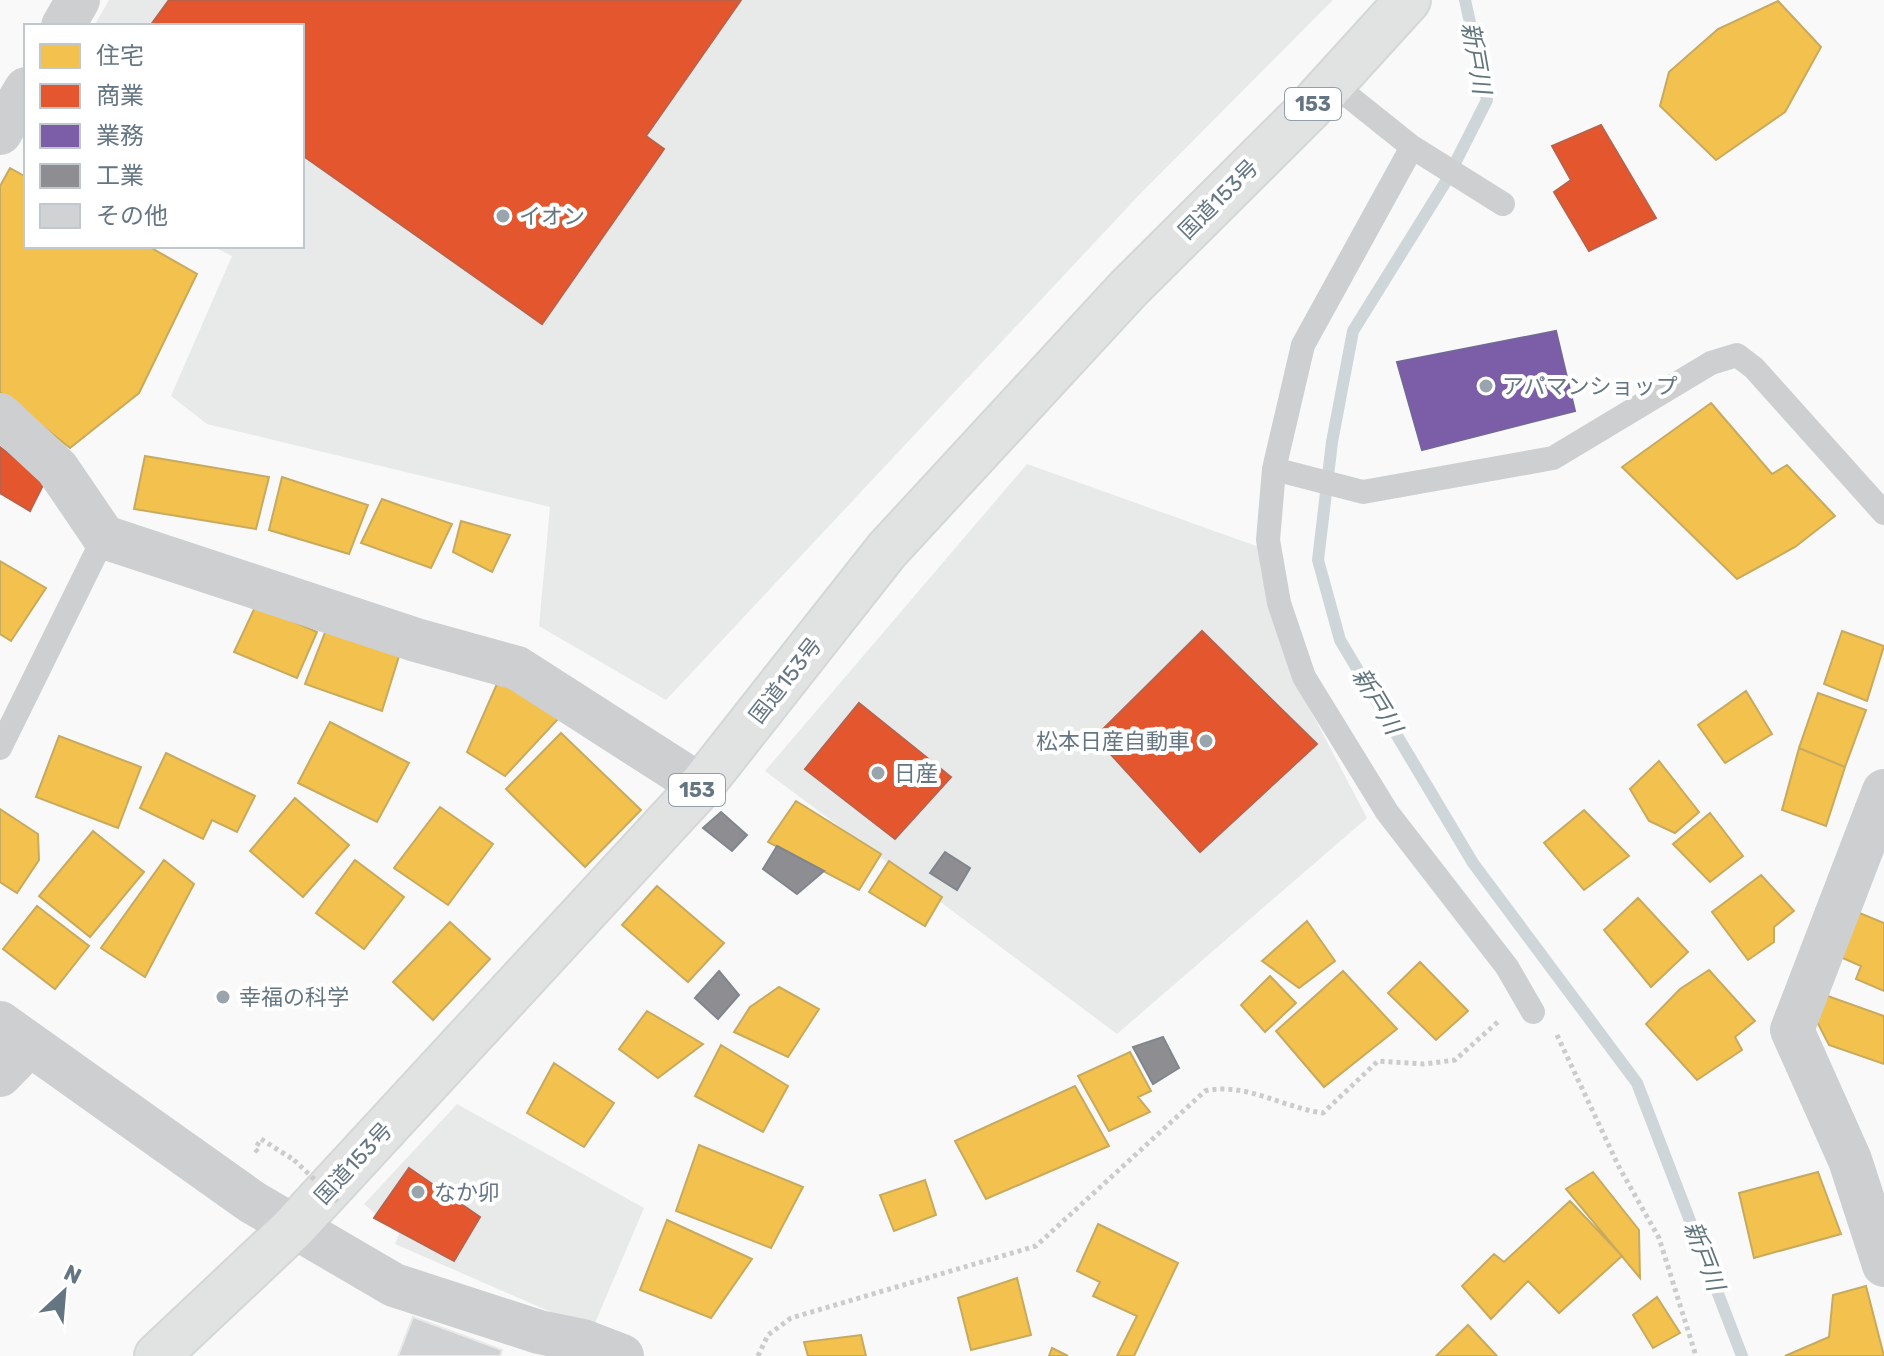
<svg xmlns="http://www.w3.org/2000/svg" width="1884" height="1356" font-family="Rubik,'Noto Sans JP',sans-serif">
  <rect width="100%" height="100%" fill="#f9f9f9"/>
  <!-- built -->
  <path fill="#e8e9e9" d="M 109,0 L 1333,0 L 1141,193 L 666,700 L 539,626 L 550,507 L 207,424 L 171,396 L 232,256 L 212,246 L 302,246 L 302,26 L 94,26 Z
    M 1027,464 L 1259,547 L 1293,677 L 1367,818 L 1117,1034 L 765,771 Z
    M 457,1104 L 644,1208 L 592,1330 L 395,1244 L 399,1234 L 364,1204 Z"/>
  <!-- homes -->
  <path fill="#f2c14e" stroke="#c8aa5e" stroke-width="2" d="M 1778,1 L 1821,47 L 1785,112 L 1716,160 L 1660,106 L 1669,72 L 1718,29 Z
    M 10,168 L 26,177 L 26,246 L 148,246 L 197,274 L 139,393 L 70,448 L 0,392 L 0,186 Z
    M 1711,403 L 1772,474 L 1787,465 L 1835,516 L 1795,547 L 1737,579 L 1622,467 Z
    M 145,456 L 269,477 L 256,529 L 134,509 Z
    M 282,477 L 368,505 L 349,554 L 269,530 Z
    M 382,499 L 452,524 L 431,568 L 361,543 Z
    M 461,521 L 510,535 L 492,572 L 453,552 Z
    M 0,561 L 46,588 L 11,641 L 0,634 Z
    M 256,605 L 317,632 L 297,678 L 234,652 Z
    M 326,630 L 399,656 L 382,711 L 305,684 Z
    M 1842,631 L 1884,646 L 1867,701 L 1824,684 Z
    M 500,677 L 558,719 L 505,776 L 467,752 Z
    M 1746,691 L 1772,734 L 1725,763 L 1698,725 Z
    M 1818,693 L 1866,710 L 1845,767 L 1799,748 Z
    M 330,722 L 409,763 L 377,822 L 298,783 Z
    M 561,733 L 641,810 L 585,867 L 506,789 Z
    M 59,736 L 141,767 L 118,828 L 36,797 Z
    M 1799,748 L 1845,767 L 1826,826 L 1782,810 Z
    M 166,753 L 255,796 L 237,832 L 212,820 L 203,839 L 140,808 Z
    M 1659,761 L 1699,812 L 1675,833 L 1649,821 L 1630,789 Z
    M 295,798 L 349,845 L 303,897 L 250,851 Z
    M 796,801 L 881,854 L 859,890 L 768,842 Z
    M 440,807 L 493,844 L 448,905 L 394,868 Z
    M 0,809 L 38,834 L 39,860 L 17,893 L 0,882 Z
    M 1584,810 L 1629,856 L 1584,890 L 1544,843 Z
    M 1710,813 L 1743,856 L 1710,882 L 1673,844 Z
    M 93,831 L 144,872 L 90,937 L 39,896 Z
    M 164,860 L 194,884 L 145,977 L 101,948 Z
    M 355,860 L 404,897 L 364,949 L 316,913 Z
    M 889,861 L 942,897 L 925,926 L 869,892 Z
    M 1761,875 L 1794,911 L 1774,927 L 1774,942 L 1748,960 L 1712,912 Z
    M 657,886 L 724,943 L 688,982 L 622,925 Z
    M 1638,898 L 1688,952 L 1651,987 L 1604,930 Z
    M 37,906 L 89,946 L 55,989 L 3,949 Z
    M 1857,912 L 1884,923 L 1884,991 L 1856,979 L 1861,966 L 1838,956 Z
    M 1307,921 L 1335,961 L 1299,988 L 1262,961 Z
    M 450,922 L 490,959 L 433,1020 L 393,982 Z
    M 1420,962 L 1468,1011 L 1436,1040 L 1388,993 Z
    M 1709,970 L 1755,1021 L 1735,1037 L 1742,1050 L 1697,1080 L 1646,1024 L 1680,989 Z
    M 1343,971 L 1397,1029 L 1324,1087 L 1276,1031 Z
    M 1270,976 L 1296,1003 L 1265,1032 L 1241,1005 Z
    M 779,987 L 819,1009 L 788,1057 L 734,1032 L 750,1007 Z
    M 1822,994 L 1884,1016 L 1884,1064 L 1829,1045 L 1814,1016 Z
    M 647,1011 L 703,1044 L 658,1078 L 619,1049 Z
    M 721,1045 L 788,1086 L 763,1132 L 695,1096 Z
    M 1130,1052 L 1151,1091 L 1138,1097 L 1150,1112 L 1109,1131 L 1078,1076 Z
    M 554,1063 L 614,1103 L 584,1147 L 527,1113 Z
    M 1075,1086 L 1109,1146 L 986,1199 L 955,1141 Z
    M 699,1145 L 803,1187 L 771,1248 L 676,1211 Z
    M 1593,1172 L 1639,1230 L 1640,1278 L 1566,1189 Z
    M 1818,1172 L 1841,1234 L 1754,1258 L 1739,1193 Z
    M 925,1180 L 936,1215 L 894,1231 L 880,1195 Z
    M 1570,1201 L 1622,1256 L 1559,1313 L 1528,1281 L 1491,1319 L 1462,1286 L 1494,1254 L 1504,1262 Z
    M 667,1220 L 752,1259 L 711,1318 L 640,1290 Z
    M 1098,1224 L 1178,1263 L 1134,1356 L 1117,1356 L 1137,1316 L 1093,1296 L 1100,1282 L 1077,1271 Z
    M 1017,1278 L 1031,1335 L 971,1350 L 958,1298 Z
    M 1866,1286 L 1884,1356 L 1785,1356 L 1829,1337 L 1833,1295 Z
    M 1657,1297 L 1680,1333 L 1653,1348 L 1633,1315 Z
    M 1468,1325 L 1497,1356 L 1436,1356 Z
    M 861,1335 L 866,1356 L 808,1356 L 804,1342 Z
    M 1052,1348 L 1068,1356 L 1049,1356 Z"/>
  <!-- shops -->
  <path fill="#e4572e" stroke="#be6048" stroke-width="2" d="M 169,0 L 741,0 L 646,136 L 664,149 L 542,324 L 302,155 L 302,26 L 150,26 Z
    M 1601,125 L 1656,218 L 1589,251 L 1554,192 L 1571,180 L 1552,146 Z
    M 0,447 L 45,481 L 30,511 L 0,493 Z
    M 1202,631 L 1317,744 L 1200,852 L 1095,737 Z
    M 859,703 L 951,777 L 895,839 L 805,769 Z
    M 409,1168 L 480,1217 L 454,1261 L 374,1218 Z"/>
  <!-- offices -->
  <path fill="#7b5ea7" stroke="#74659c" stroke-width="2" d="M 1556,331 L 1575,411 L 1422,450 L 1397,362 Z"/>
  <!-- industry -->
  <path fill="#8d8d92" stroke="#81868e" stroke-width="2" d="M 721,812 L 747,835 L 732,851 L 703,828 Z
    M 777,846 L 824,871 L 797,894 L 763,869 Z
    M 945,852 L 970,868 L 957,890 L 930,873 Z
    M 719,971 L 739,995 L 718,1019 L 695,998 Z
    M 1163,1037 L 1179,1068 L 1153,1084 L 1133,1047 Z"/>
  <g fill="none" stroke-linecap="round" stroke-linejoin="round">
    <!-- stream -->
    <path stroke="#ced6d9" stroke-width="12" d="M 1465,0 L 1487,100 L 1445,183 L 1353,331 L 1332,442 L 1318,560 L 1340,640 L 1473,863 L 1637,1083 L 1742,1356"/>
  </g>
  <!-- building -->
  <path fill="#d0d2d3" stroke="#e8e8e8" stroke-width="2" d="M 413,1317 L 502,1350 L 500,1356 L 398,1356 Z"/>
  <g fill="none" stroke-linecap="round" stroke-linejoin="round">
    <defs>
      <path id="highway" d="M 157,1356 L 293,1228 L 701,786 L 887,550 L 1129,288 L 1308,110 L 1408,0"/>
    </defs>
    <!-- highway casing -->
    <use href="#highway" stroke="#d5d6d6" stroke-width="48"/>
    <!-- path -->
    <path stroke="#cbcccd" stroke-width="5" stroke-dasharray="4 4" stroke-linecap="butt" d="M 1557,1035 L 1619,1167 L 1659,1238 L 1696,1356
      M 258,1152 L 255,1149 L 261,1139 L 294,1160
      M 758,1356 L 768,1335 L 791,1318 L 1036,1246 L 1205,1091 C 1246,1082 1281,1107 1323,1113 L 1378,1061 L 1424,1064 L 1455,1060 L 1500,1020"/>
    <!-- lane -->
    <path stroke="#cecfd0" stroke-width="24" d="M 1332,83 L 1412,147 L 1503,204
      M 1412,147 L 1303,345 L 1274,469 L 1268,540 L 1279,603 L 1304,677 L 1387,812 L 1507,967 L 1533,1012
      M 1274,469 L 1363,492 L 1553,458 L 1711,363 L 1737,355 L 1754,368 L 1884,513
      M 0,748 L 104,537"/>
    <!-- street -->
    <path stroke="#cecfd0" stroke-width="44" d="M 63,26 L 78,0
      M 0,133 L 26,89
      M 0,415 L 57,468 L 104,537 L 416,640 L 517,668 L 701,786
      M 1884,791 L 1792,1030 L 1850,1160 L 1884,1265
      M 0,1023 L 252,1202 L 394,1285 L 539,1332 L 583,1341 L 622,1356
      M 0,1075 L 29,1045"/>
    <!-- highway -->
    <use href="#highway" stroke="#e1e2e2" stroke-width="44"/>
    <!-- path-bridge -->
    <path stroke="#cbcccd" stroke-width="5" stroke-dasharray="4 4" stroke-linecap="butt" d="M 294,1160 L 339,1203"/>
  </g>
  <!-- markers -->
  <g fill="#99a4ac" stroke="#fff" stroke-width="3">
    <circle cx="503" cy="216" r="8"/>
    <circle cx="1486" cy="386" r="8"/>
    <circle cx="1206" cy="741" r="8"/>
    <circle cx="878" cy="773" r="8"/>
    <circle cx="223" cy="997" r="8"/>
    <circle cx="418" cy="1192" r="8"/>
  </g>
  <g text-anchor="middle" stroke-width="8" stroke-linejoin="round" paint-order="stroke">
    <!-- shield labels -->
    <g fill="#fff" stroke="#939fa8" stroke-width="2">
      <rect x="1285" y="88" width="56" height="32" rx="6"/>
      <rect x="669" y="774" width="56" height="32" rx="6"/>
    </g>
    <g font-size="20" font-weight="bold" fill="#657683">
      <text x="1313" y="111">153</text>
      <text x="697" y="797">153</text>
    </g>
    <!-- street labels -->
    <g font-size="22" fill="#657683" stroke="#fff">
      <text transform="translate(1218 199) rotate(-45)" y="8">国道153号</text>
      <text transform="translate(785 680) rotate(-52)" y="8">国道153号</text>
      <text transform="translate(353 1163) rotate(-47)" y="8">国道153号</text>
    </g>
    <!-- poi labels -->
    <g font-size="22" fill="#657683" stroke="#fff" text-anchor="start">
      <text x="519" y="224">イオン</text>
      <text x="1502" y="394">アパマンショップ</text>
      <text x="1190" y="749" text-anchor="end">松本日産自動車</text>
      <text x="894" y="781">日産</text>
      <text x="239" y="1005">幸福の科学</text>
      <text x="434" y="1200">なか卯</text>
    </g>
    <!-- water labels -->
    <g font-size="24" font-style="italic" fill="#60757c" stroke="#fff">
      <text transform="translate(1476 58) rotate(80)" y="8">新戸川</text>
      <text transform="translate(1377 701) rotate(59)" y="8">新戸川</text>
      <text transform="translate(1704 1256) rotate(69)" y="8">新戸川</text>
    </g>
  </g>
  <!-- legend -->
  <rect x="24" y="24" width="280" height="224" fill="#ffffff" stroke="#c1c8cd" stroke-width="2"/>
  <rect x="40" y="44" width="40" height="24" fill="#f2c14e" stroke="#c1c8cd" stroke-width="2"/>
  <text x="96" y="64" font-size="24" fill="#657683">住宅</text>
  <rect x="40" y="84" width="40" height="24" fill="#e4572e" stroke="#c1c8cd" stroke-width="2"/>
  <text x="96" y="104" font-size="24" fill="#657683">商業</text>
  <rect x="40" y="124" width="40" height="24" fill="#7b5ea7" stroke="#c1c8cd" stroke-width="2"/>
  <text x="96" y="144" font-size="24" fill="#657683">業務</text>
  <rect x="40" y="164" width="40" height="24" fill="#8d8d92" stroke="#c1c8cd" stroke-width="2"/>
  <text x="96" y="184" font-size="24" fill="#657683">工業</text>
  <rect x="40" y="204" width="40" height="24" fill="#d0d2d3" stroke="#c1c8cd" stroke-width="2"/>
  <text x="96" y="224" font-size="24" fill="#657683">その他</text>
  <!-- north arrow -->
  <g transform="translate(64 1292) rotate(26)" stroke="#ffffff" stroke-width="6" paint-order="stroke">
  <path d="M0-6L14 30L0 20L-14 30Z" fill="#657683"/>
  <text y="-12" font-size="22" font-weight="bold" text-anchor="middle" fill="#657683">N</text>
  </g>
</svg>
